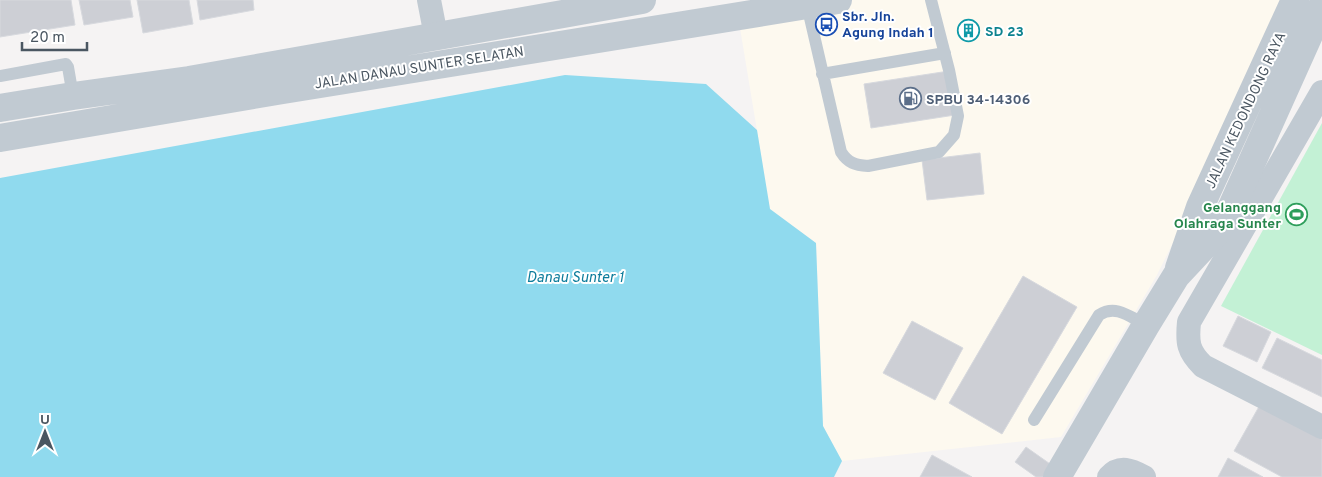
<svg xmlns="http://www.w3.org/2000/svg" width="1322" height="477" font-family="Overpass,sans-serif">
  <rect width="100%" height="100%" fill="#f5f3f3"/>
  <!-- commercial -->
  <path fill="#fdf9ef" d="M 834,0 L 1293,0 L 1157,275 L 1061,437 L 842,461 L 823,426 L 816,243 L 770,209 L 738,16 Z"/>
  <!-- green -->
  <path fill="#c3f1d5" d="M 1322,123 L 1322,355 L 1221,306 Z"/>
  <!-- water -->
  <path fill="#90daee" d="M 565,75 L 706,84 L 757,130 L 770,209 L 816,243 L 823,426 L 842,461 L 834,477 L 0,477 L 0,178 Z"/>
  <!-- building -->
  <path fill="#cdcfd5" stroke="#d7d9de" d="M 0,0 L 71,0 L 75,25 L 0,37 Z
    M 79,0 L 130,0 L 133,17 L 84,25 Z
    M 137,0 L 189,0 L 193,24 L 143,33 Z
    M 197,0 L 253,0 L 254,10 L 200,20 Z
    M 974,21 L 976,39 L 963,40 L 961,22 Z
    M 949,71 L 955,115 L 871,128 L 864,84 Z
    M 980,153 L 984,194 L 927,200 L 922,160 Z
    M 1023,276 L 1077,307 L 1002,434 L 949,403 Z
    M 1238,316 L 1271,332 L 1257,362 L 1223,346 Z
    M 912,321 L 963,348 L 935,400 L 883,373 Z
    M 1277,338 L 1322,360 L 1322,397 L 1262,368 Z
    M 1261,403 L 1322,436 L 1322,477 L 1282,477 L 1234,451 Z
    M 1026,447 L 1053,466 L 1045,477 L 1036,477 L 1015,462 Z
    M 932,455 L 972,477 L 920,477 Z
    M 1228,458 L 1263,477 L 1218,477 Z"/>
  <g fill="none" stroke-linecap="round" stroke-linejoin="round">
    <!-- service -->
    <path stroke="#c1cad2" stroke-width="12" d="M 807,5 L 841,152 C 848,163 855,165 868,166 L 939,152 L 954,135 L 958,116 L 949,70 L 931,0
      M 822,74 L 945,53
      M 0,76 L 66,64 L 68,67 L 73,96
      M 1034,420 L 1099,315 C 1116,304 1130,317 1146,325"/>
    <!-- minor -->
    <path stroke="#c1cad2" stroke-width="24" d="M 429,0 L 436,36
      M 1322,92 L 1189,322 C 1187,343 1188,351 1203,366 L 1322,427
      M 1109,477 C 1120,465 1131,470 1144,477"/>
    <!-- tertiary -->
    <path stroke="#c1cad2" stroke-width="28" d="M 0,108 L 73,96 L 189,80 L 642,0
      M 0,138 C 279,90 558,44 838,0
      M 1179,268 L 1200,207 L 1295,0
      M 1057,477 L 1146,325 L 1176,276 L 1218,231 L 1230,211 L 1322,6"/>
  </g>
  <!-- icons -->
  <defs>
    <symbol id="bus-ring" viewBox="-11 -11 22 22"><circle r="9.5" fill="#fff" stroke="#1a4fb4" stroke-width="1.5"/><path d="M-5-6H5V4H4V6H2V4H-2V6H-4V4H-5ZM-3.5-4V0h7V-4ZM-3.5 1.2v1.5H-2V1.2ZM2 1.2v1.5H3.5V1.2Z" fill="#1a4fb4"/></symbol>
    <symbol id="building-ring" viewBox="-11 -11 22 22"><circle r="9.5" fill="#fff" stroke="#0f9aa8" stroke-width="1.5"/><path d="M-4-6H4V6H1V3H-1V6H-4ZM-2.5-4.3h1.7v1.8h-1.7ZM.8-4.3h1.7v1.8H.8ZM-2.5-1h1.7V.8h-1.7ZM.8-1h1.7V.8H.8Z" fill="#0f9aa8"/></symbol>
    <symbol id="fuel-ring" viewBox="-11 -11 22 22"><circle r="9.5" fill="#fff" stroke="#5c6f8a" stroke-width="1.5"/><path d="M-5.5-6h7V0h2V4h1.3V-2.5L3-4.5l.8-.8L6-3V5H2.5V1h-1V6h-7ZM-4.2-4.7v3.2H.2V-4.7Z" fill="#5c6f8a"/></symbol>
    <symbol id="stadium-ring" viewBox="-11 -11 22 22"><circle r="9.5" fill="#fff" stroke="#2e9e5b" stroke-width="1.5"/><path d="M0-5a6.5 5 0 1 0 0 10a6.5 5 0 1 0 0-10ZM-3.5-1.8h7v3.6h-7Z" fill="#2e9e5b"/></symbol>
  </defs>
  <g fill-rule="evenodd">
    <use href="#bus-ring" x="814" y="12" width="25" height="25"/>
    <use href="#building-ring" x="956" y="18" width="25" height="25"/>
    <use href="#fuel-ring" x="898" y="86" width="25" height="25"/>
    <use href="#stadium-ring" x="1284" y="202" width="25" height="25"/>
  </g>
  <g text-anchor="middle" stroke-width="4" stroke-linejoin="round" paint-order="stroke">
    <!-- transit labels -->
    <g font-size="14" font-weight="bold" fill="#164399" stroke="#fff" text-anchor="start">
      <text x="842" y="21">Sbr. Jln.<tspan x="842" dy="16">Agung Indah 1</tspan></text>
    </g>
    <!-- culture labels -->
    <g font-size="14" font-weight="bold" fill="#0d838f" stroke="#fff" text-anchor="start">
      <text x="985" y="36">SD 23</text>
    </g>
    <!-- street labels -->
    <g font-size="14" fill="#4a5661" stroke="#fff">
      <text transform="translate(419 67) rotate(-9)" y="5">JALAN DANAU SUNTER SELATAN</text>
      <text transform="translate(1245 110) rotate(-65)" y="5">JALAN KEDONDONG RAYA</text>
    </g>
    <!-- service labels -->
    <g font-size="14" font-weight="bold" fill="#4e5e75" stroke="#fff" text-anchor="start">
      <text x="926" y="104">SPBU 34-14306</text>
    </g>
    <!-- leisure labels -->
    <g font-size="14" font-weight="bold" fill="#27864d" stroke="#fff" text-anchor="end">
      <text x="1281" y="212">Gelanggang<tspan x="1281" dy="16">Olahraga Sunter</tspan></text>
    </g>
    <!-- water labels -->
    <g font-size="15" font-style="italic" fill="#0c7c9b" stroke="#fff">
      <text x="575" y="282">Danau Sunter 1</text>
    </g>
  </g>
  <!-- north arrow -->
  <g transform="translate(45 432)" stroke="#ffffff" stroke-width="4" paint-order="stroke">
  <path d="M0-4L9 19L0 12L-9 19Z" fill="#4a5661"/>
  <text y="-8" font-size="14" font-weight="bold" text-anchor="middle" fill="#4a5661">U</text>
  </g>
  <!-- scale -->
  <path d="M22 42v8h65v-8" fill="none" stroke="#4a5661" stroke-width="2.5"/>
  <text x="30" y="42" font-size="15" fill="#4a5661" stroke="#ffffff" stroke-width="4" paint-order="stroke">20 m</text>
</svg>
